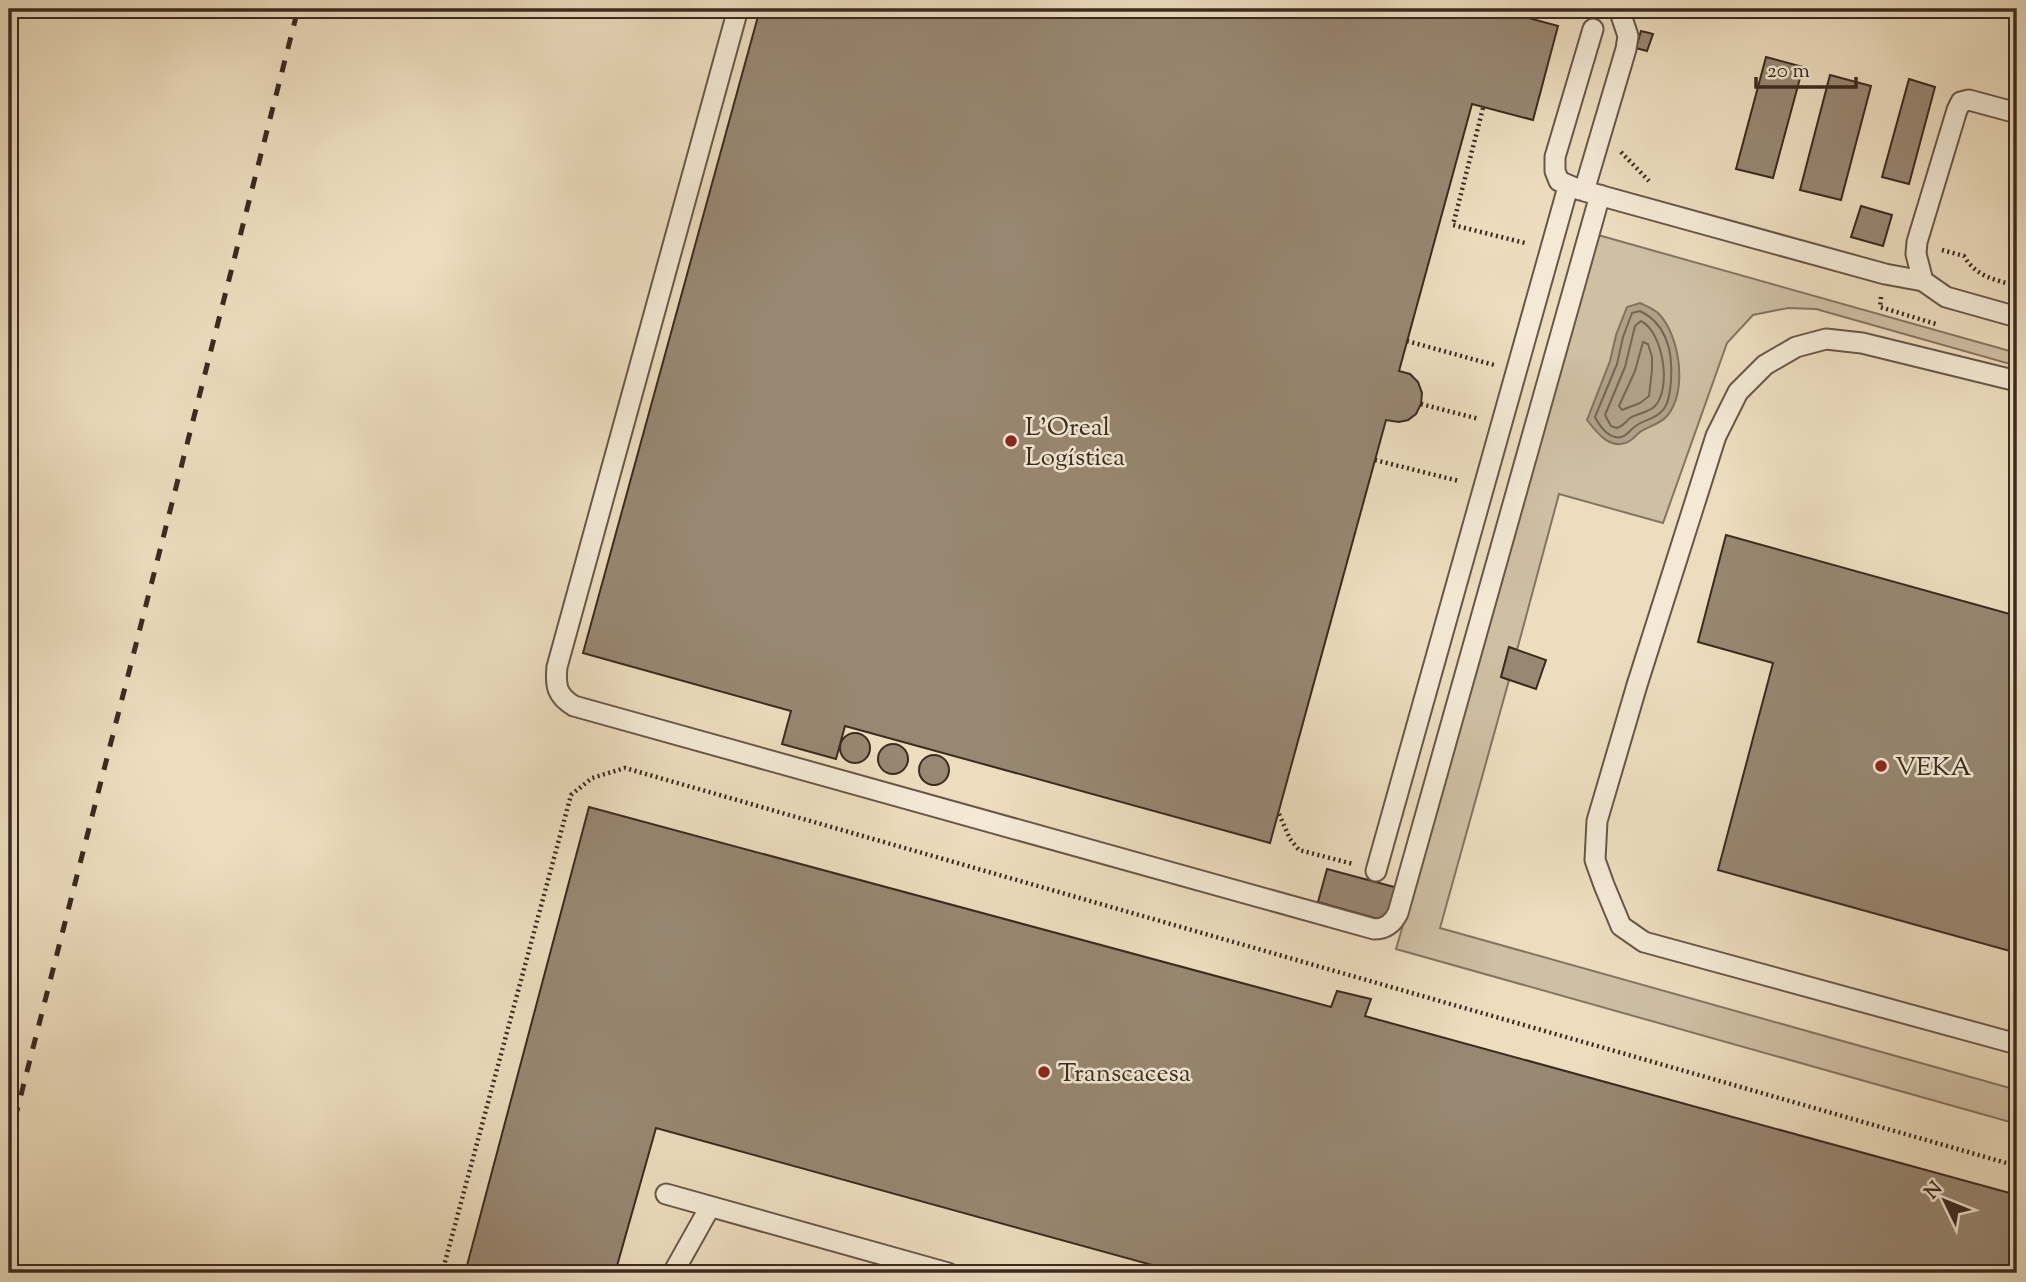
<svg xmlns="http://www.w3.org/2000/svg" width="2026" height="1282" font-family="'Sorts Mill Goudy',serif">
  <rect width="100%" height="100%" fill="#edddbe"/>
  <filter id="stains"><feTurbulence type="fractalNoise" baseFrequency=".00286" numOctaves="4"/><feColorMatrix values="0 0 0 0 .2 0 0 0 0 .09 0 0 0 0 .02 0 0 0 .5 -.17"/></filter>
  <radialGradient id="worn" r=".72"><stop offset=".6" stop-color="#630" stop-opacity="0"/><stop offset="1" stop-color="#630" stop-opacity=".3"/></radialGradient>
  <!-- green -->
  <path fill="#cfbfa3" stroke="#857462" stroke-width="2" d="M 1598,235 L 2017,353 L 2017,366 L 1816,309 L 1788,308 L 1753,315 L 1727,343 L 1663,523 L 1559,494 L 1517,650 L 1509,647 L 1501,677 L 1509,680 L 1440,928 L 2017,1090 L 2017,1124 L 1396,949 L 1477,670 Z"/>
  <!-- water -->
  <path fill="#b0a088" stroke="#81715e" stroke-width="2" d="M 1640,303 C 1646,306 1654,309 1659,314 C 1680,336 1688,392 1667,416 C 1661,423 1651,426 1643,430 C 1638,432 1636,437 1631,440 C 1612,453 1597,433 1587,420 L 1610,361 L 1616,335 L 1627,307 Z"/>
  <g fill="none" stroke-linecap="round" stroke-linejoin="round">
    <!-- shore -->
    <path stroke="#766554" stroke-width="2" d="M 1640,311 C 1667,324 1673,353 1671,381 C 1670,391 1669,405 1661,412 C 1654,419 1644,420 1637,425 C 1632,428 1629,433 1624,436 C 1611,442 1600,427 1595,417 L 1617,364 L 1623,337 L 1632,313 Z
      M 1641,321 C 1663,332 1672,388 1655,406 C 1648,413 1638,413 1630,418 C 1625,422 1624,426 1617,428 L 1611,426 L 1605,415 L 1625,367 L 1635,326 Z
      M 1643,342 L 1648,344 L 1652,357 L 1652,370 L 1649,396 L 1640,403 L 1622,410 L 1619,406 L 1635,371 Z"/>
  </g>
  <!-- building -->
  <path fill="#988772" stroke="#3b2a20" stroke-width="2" d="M 760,9 L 1496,9 L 1558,26 L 1533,120 L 1472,104 L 1399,371 L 1410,374 L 1418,382 L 1422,393 L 1421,404 L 1416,414 L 1408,420 L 1399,422 L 1386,420 L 1270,843 L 845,726 L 836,759 L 782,744 L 791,711 L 583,653 Z
    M 1641,31 L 1653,34 L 1647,51 L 1636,48 Z
    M 1766,57 L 1803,67 L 1773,178 L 1736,169 Z
    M 1830,75 L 1871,86 L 1841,200 L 1800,190 Z
    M 1909,79 L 1935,87 L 1909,184 L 1882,177 Z
    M 1861,206 L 1892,215 L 1883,246 L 1851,237 Z
    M 1726,535 L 2017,616 L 2017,953 L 1718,870 L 1773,663 L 1698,642 Z
    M 1509,647 L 1546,660 L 1536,689 L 1501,677 Z
    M840 748a15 15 0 1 1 30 0a15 15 0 1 1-30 0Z
    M878 759a15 15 0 1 1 30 0a15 15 0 1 1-30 0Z
    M919 770a15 15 0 1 1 30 0a15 15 0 1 1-30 0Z
    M 589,807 L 1331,1007 L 1337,991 L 1371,999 L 1365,1016 L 2017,1195 L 2017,1273 L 1181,1273 L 656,1128 L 615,1273 L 465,1273 Z
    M 1327,869 L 1398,888 L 1391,912 L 1378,919 L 1318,902 Z"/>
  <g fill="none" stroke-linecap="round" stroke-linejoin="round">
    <defs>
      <path id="lane" d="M 738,9 L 557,667 C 555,686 557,696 574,706 L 1374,929 C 1386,929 1393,923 1398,913 L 1600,195
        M 1619,9 L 1628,36 L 1626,49 L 1584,191 L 1885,274 L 1923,281
        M 2017,113 L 1969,100 L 1961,102 L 1957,110 L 1917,242 L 1916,254 L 1923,281 L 1946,297 L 2017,317
        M 1580,190 L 1559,181 L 1555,171 L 1555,157 L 1593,29
        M 2017,381 L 1862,343 L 1826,339 L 1796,347 L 1765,365 L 1738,392 L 1716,436 L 1637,685 L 1597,821 L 1595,860 L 1604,885 L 1621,926 L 1644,942 L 2017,1044
        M 1376,871 L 1568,187
        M 666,1194 L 948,1273
        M 673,1273 L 710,1207"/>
    </defs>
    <!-- lane casing -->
    <use href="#lane" stroke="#685748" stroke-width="23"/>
    <!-- path -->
    <path stroke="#3b2a20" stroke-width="4.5" stroke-dasharray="2 3.5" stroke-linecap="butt" d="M 1483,108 L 1453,225 L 1525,243
      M 1621,152 L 1649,181
      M 1942,250 L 1964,256 C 1976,277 1996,280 2017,286
      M 1881,297 L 1880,307 L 1936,324
      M 1407,341 L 1494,365
      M 1421,404 L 1479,419
      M 1375,460 L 1459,481
      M 1279,814 L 1290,839 L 1299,850 L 1353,864
      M 442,1273 L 571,795 L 592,778 L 625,768 L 2017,1166"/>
    <!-- lane -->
    <use href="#lane" stroke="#f3e9d5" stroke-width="19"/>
    <!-- rail -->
    <path stroke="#3b2a20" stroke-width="5" stroke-dasharray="12 12" stroke-linecap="butt" d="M 9,1142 L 298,9"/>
  </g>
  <!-- markers -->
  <g fill="#8f2418" stroke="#f3e9d5" stroke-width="2.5">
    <circle cx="1011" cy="441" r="7"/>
    <circle cx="1881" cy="766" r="7"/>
    <circle cx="1044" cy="1072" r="7"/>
  </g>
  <g text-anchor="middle" stroke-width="5" stroke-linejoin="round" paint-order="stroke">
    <!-- poi labels -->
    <g font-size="26" fill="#3b2a20" stroke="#f3e9d5" text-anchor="start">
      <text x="1025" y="435">L'Oreal<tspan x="1025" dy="30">Logística</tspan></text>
      <text x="1895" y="775">VEKA</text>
      <text x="1058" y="1081">Transcacesa</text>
    </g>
  </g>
  <!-- margin -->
  <rect width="2026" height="1282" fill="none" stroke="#edddbe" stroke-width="35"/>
  <rect x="10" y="10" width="2005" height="1261" fill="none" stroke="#3b2a20" stroke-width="3.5"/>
  <rect x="18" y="18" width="1991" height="1247" fill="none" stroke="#3b2a20" stroke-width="2"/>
  <!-- north arrow -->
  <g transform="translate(1945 1201) rotate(313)" stroke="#f3e9d5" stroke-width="5" paint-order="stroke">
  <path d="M0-5L12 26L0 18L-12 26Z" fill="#3b2a20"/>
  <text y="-10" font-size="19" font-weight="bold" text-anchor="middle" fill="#3b2a20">N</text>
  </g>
  <!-- scale -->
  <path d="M1756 77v10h100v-10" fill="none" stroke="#3b2a20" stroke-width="3.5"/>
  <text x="1767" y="77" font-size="21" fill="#3b2a20" stroke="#f3e9d5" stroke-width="5" paint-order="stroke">20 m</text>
  <rect width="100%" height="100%" filter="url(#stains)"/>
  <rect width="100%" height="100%" fill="url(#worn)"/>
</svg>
